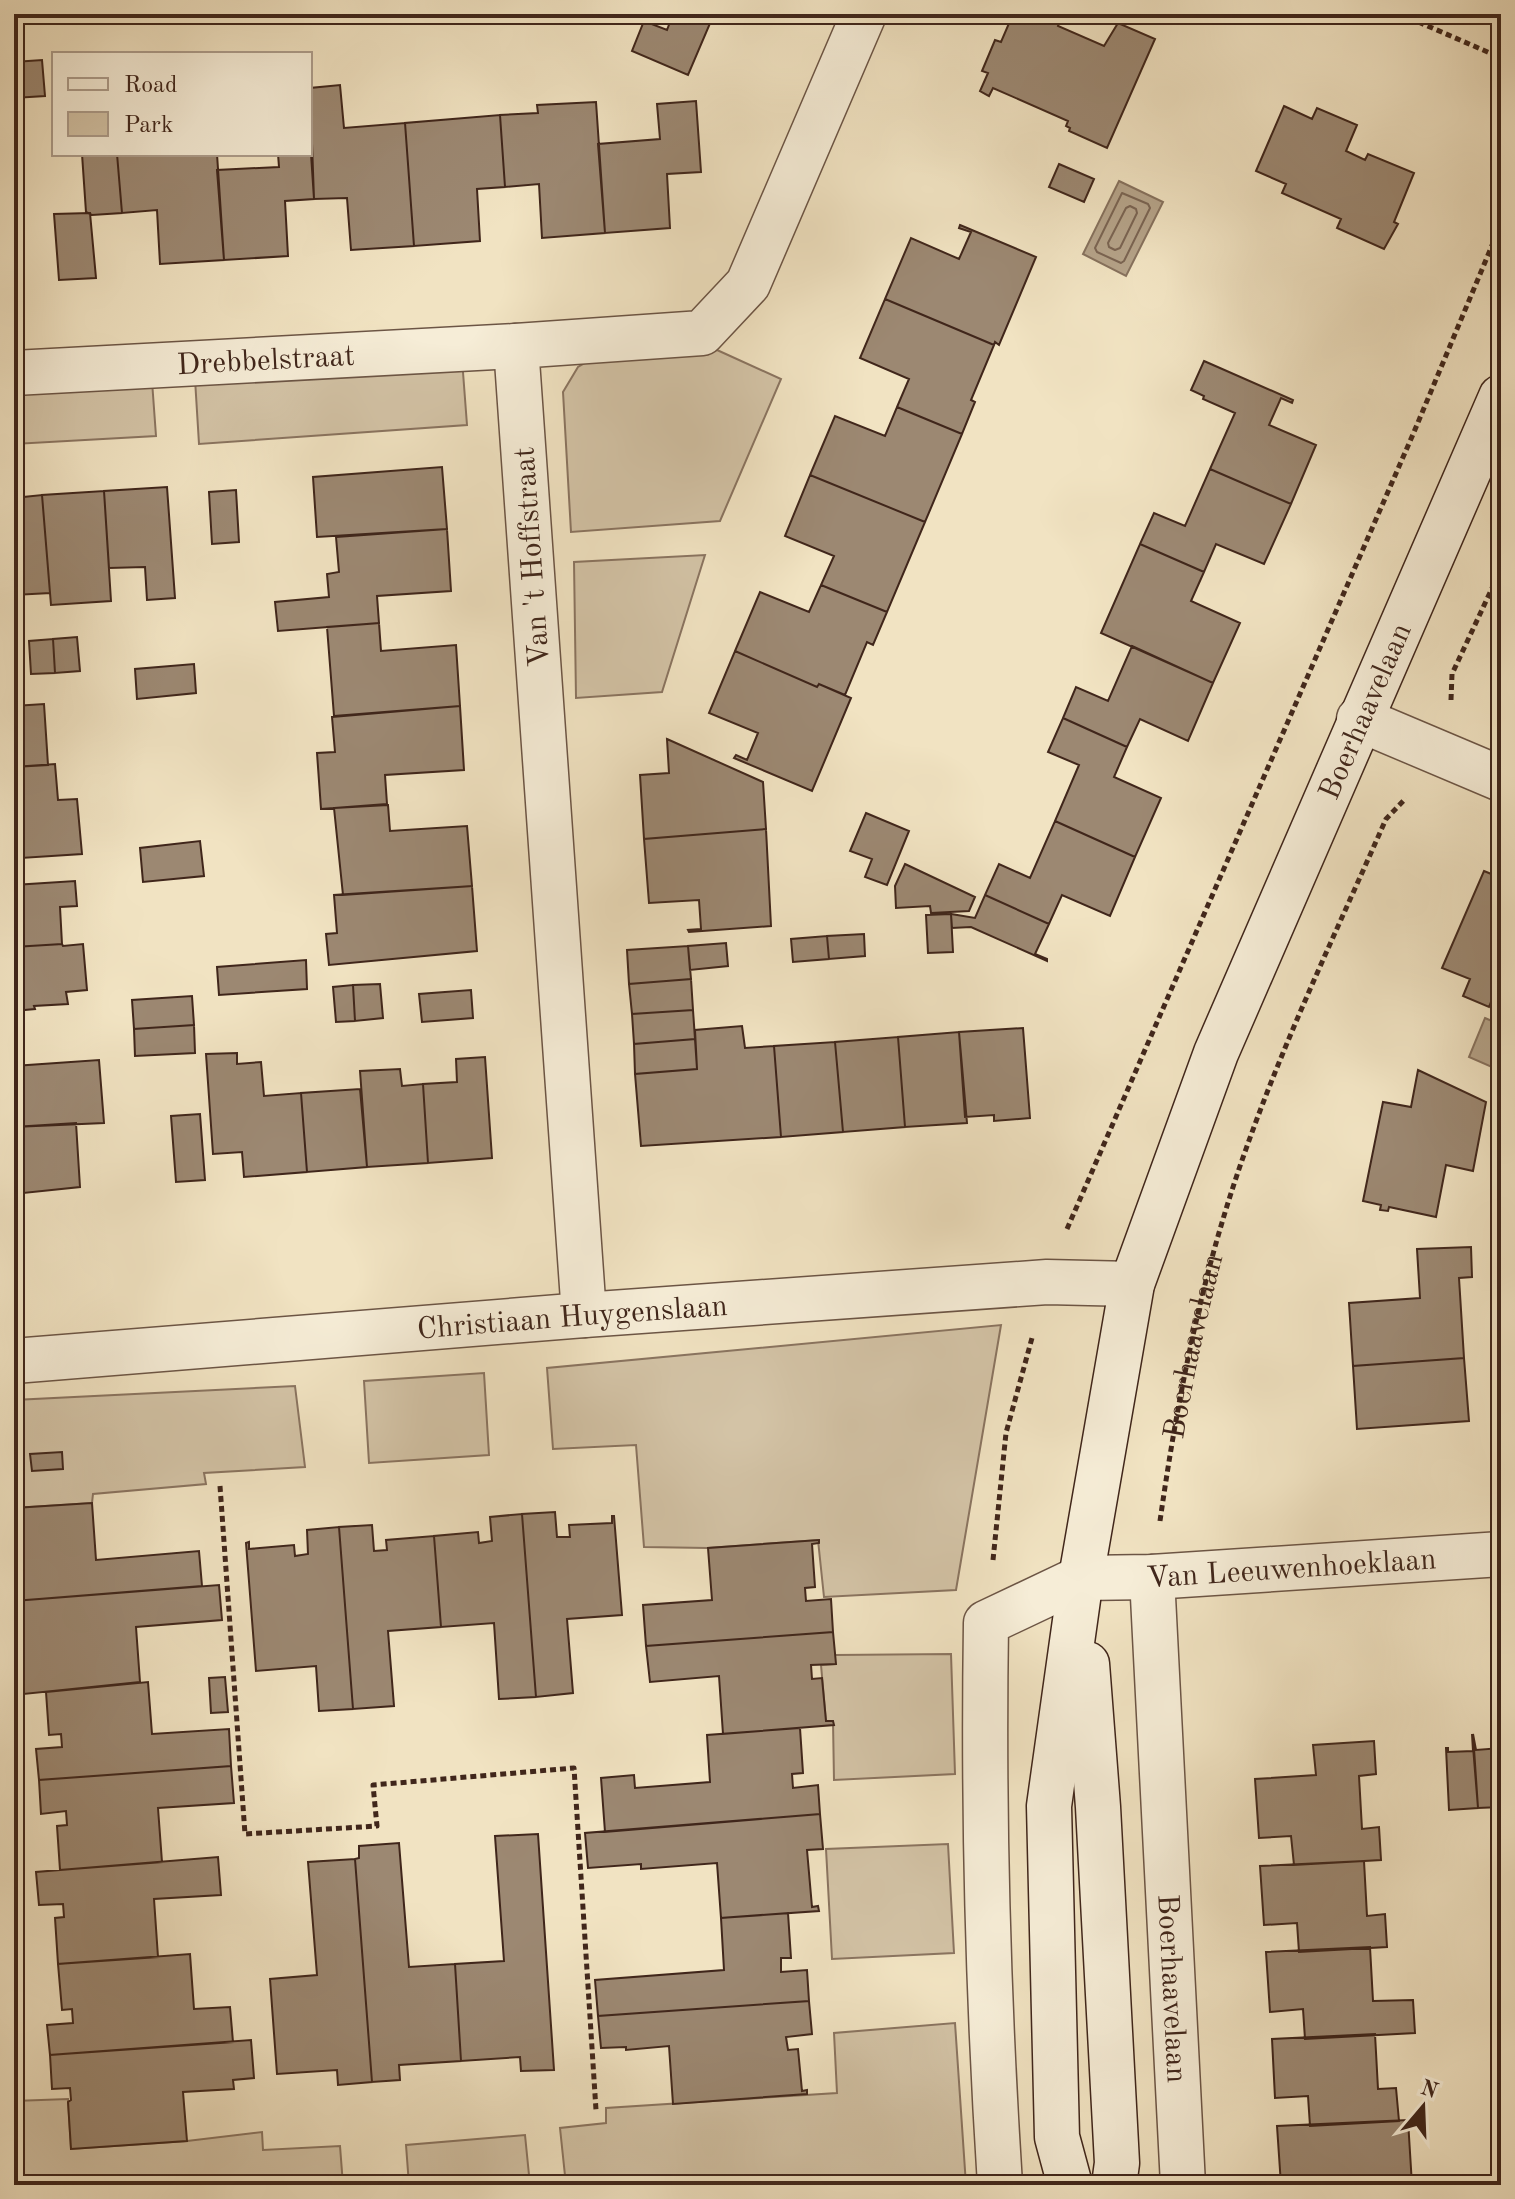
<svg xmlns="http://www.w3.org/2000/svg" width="1515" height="2199" font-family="'Old Standard TT',serif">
  <rect width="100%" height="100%" fill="#f1e3c2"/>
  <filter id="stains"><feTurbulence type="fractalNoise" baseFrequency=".0025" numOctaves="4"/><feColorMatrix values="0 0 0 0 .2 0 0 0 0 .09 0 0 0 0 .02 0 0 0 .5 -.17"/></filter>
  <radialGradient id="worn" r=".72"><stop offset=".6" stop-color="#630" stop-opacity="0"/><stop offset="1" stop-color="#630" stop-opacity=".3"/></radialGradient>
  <!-- green -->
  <path fill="#d3c3a6" stroke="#8a7460" stroke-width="2" d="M 717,350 L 781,379 L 720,521 L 571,532 L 563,392 L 578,367 L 599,355 Z
    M 462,359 L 467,425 L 199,444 L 195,379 Z
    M 152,381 L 156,436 L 14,444 L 14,389 Z
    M 705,555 L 662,692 L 576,698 L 574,562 Z
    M 1001,1325 L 956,1590 L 824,1597 L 818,1540 L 708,1548 L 644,1547 L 636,1445 L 553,1449 L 547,1368 Z
    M 484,1373 L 489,1455 L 369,1463 L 364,1381 Z
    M 295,1386 L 305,1467 L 204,1473 L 206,1484 L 93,1494 L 92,1503 L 14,1508 L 14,1400 Z
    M 951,1654 L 955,1774 L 834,1780 L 833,1721 L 826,1721 L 821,1665 L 835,1664 L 835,1655 Z
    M 948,1844 L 954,1953 L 832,1959 L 826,1849 Z
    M 955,2023 L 966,2185 L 566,2185 L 560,2128 L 606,2123 L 606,2108 L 837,2093 L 834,2033 Z
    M 68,2099 L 71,2149 L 187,2141 L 262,2132 L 263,2150 L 340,2146 L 343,2185 L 14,2185 L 14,2101 Z
    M 525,2135 L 530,2185 L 409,2185 L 406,2145 Z"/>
  <!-- water -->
  <path fill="#b5a389" stroke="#86715d" stroke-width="2" d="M 1119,181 L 1163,202 L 1126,276 L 1083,254 Z
    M 1485,1018 L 1501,1025 L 1501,1071 L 1469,1057 Z"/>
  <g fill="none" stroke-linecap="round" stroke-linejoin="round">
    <!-- shore -->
    <path stroke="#7a6452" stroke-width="2" d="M 1122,193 L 1148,204 L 1150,208 L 1124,261 L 1121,263 L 1097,252 L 1095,248 Z
      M 1130,206 L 1136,209 L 1137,213 L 1120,248 L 1115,250 L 1109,247 L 1108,243 L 1126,208 Z"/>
  </g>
  <!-- building -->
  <path fill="#9c8872" stroke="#40261b" stroke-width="2" d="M 673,14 L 714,14 L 688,75 L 632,51 L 644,21 L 667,30 Z
    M 1013,14 L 1055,14 L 1061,17 L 1058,26 L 1104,46 L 1118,23 L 1155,39 L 1107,148 L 1069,131 L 1070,128 L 1066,126 L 1068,121 L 993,88 L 989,96 L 980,91 L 988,73 L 982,71 L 995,40 L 1001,42 Z
    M 42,60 L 45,96 L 14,98 L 14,62 Z
    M 340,85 L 344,128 L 405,123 L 414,246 L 351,250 L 347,198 L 314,199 L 310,88 Z
    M 696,101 L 701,172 L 667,174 L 670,228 L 605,233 L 598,144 L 660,139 L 657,104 Z
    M 596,102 L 605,233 L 542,238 L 539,184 L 505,187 L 500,115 L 538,113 L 537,105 Z
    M 1284,106 L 1312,119 L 1317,108 L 1357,125 L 1346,151 L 1365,160 L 1368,154 L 1414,173 L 1394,222 L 1398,224 L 1384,249 L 1337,228 L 1341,219 L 1282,193 L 1286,184 L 1256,171 Z
    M 500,115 L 505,187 L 477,189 L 480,241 L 414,246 L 405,123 Z
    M 310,139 L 314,199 L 285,201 L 288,256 L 224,260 L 217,170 L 279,167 L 278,154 L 310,154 Z
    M 82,154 L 117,154 L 122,213 L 92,215 L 86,212 Z
    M 117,154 L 217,154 L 224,260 L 160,264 L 157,210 L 122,213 Z
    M 1059,164 L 1094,179 L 1084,202 L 1049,187 Z
    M 90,213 L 96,278 L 59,280 L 54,214 Z
    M 14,222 L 16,222 L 21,282 L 14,283 Z
    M 960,225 L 1036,257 L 999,345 L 995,342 L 994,345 L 885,299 L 911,238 L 959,259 L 971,232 L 959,228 Z
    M 885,299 L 994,345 L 971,400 L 975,402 L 962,434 L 897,407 L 909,379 L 860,358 Z
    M 1204,361 L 1293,400 L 1292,403 L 1281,398 L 1269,425 L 1316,445 L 1291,504 L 1210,469 L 1235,413 L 1203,399 L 1204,396 L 1191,390 Z
    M 897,407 L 962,434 L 925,522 L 810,475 L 835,416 L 885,436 Z
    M 442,467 L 447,529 L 317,537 L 313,477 Z
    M 1210,469 L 1291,504 L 1264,564 L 1216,544 L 1204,572 L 1140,544 L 1154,513 L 1185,526 Z
    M 810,475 L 925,522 L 887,612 L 821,585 L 834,556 L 785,536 Z
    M 167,487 L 175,598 L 147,600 L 145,567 L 109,568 L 104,491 Z
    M 236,490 L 239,542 L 212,544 L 209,492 Z
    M 104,491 L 111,601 L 51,605 L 42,495 Z
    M 42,495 L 50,593 L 14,595 L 14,498 Z
    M 447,529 L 451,591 L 377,596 L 379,623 L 278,631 L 275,602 L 329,597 L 327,574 L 339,572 L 336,537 Z
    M 1140,544 L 1204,572 L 1191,601 L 1240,623 L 1213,683 L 1101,633 Z
    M 821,585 L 887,612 L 873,645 L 867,642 L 845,695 L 819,684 L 817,687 L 735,651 L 760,592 L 809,612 Z
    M 379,623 L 381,651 L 456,645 L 460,706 L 334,716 L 327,627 Z
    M 77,637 L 80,671 L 55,673 L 53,639 Z
    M 53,639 L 55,673 L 31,674 L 29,641 Z
    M 1132,646 L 1213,683 L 1188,741 L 1140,719 L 1127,747 L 1063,718 L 1076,687 L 1108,701 Z
    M 735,651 L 817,687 L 819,684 L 851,698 L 812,791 L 734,758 L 736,755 L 747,760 L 758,733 L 709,713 Z
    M 194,664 L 196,693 L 137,699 L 135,669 Z
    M 44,704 L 48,765 L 14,767 L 14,706 Z
    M 460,706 L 464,770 L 385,775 L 387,804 L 321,809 L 317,753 L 335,752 L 332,717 Z
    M 1063,718 L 1127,747 L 1114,777 L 1161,798 L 1135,857 L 1055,821 L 1079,765 L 1048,752 Z
    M 667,739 L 763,782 L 766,829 L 644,839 L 640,775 L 669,773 Z
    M 55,764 L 58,800 L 77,799 L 82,854 L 21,858 L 19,830 L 14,830 L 14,767 Z
    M 388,805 L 390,831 L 467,826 L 472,886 L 343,895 L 334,808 Z
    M 866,813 L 909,831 L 887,885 L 865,877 L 872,859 L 850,851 Z
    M 1055,821 L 1135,857 L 1110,916 L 1062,895 L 1049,924 L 985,895 L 999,864 L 1030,878 Z
    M 766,829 L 771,926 L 689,932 L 688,930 L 701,929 L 699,900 L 649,903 L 644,839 Z
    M 200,841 L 204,876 L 143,882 L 140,848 Z
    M 905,864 L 975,897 L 969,911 L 931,913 L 930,906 L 896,908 L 895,886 Z
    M 1484,871 L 1501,878 L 1501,997 L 1494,994 L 1489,1007 L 1463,996 L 1470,979 L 1442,968 Z
    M 75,881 L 77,906 L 60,907 L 62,944 L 14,947 L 14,885 Z
    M 472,886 L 477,951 L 329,965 L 326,934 L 337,933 L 334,895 Z
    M 985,895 L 1049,924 L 1035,954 L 1047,959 L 1047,961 L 971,927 L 952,928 L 951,914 L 975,918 Z
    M 951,914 L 953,952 L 928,953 L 926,915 Z
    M 864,934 L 865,956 L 829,959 L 827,936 Z
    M 827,936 L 829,959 L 793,962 L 791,939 Z
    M 726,943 L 728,966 L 690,970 L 688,946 Z
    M 62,944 L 63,946 L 83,944 L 87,990 L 66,992 L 68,1004 L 34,1006 L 35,1009 L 14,1011 L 14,947 Z
    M 688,946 L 691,979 L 629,984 L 627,950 Z
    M 306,960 L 307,989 L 219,995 L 217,967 Z
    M 691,979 L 693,1010 L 632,1014 L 629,984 Z
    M 380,984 L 383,1018 L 355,1021 L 353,985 Z
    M 353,985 L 355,1021 L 336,1022 L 333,987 Z
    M 471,990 L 473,1018 L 422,1022 L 419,994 Z
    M 192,996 L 194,1025 L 134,1029 L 132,1000 Z
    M 693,1010 L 695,1039 L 634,1044 L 632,1014 Z
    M 194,1025 L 195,1053 L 135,1056 L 134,1029 Z
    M 742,1026 L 745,1048 L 774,1046 L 781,1137 L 641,1146 L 635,1074 L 697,1069 L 695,1030 Z
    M 1023,1028 L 1030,1118 L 994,1121 L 994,1115 L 965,1117 L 959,1032 Z
    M 959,1032 L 967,1123 L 905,1127 L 898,1037 Z
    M 898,1037 L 905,1127 L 843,1132 L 835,1042 Z
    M 695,1039 L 697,1069 L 635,1074 L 634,1044 Z
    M 835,1042 L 843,1132 L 781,1137 L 774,1046 Z
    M 237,1053 L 237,1064 L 261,1062 L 264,1096 L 301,1093 L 307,1172 L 244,1177 L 242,1152 L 213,1154 L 206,1054 Z
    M 485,1057 L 492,1158 L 428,1163 L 423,1084 L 457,1082 L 456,1059 Z
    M 99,1060 L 104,1123 L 14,1127 L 14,1066 Z
    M 400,1069 L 402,1086 L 423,1084 L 428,1163 L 367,1167 L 360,1071 Z
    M 1418,1070 L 1486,1102 L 1473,1171 L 1446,1165 L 1436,1217 L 1389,1207 L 1388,1211 L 1380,1210 L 1381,1205 L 1363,1201 L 1383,1102 L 1411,1107 Z
    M 360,1089 L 367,1167 L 307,1172 L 301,1093 Z
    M 200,1114 L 205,1180 L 176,1182 L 171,1116 Z
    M 76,1123 L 80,1187 L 14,1194 L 14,1127 Z
    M 1471,1247 L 1472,1277 L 1459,1278 L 1464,1358 L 1353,1366 L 1349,1303 L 1420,1298 L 1417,1249 Z
    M 1464,1358 L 1469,1421 L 1357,1429 L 1353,1366 Z
    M 62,1452 L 63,1469 L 32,1471 L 30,1454 Z
    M 92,1503 L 96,1560 L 199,1551 L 202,1586 L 14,1601 L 14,1508 Z
    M 555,1512 L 557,1537 L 570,1537 L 569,1525 L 612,1523 L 612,1516 L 614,1516 L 622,1615 L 567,1619 L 573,1693 L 536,1697 L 522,1514 Z
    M 522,1514 L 536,1697 L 499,1699 L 494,1623 L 441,1627 L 434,1536 L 478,1532 L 479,1543 L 492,1541 L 490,1517 Z
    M 372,1525 L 374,1551 L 387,1550 L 386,1540 L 434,1536 L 441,1627 L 388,1631 L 394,1706 L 353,1709 L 339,1527 Z
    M 339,1527 L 353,1709 L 319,1711 L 316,1666 L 256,1671 L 246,1543 L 249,1542 L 249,1549 L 294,1545 L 295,1556 L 308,1554 L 307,1530 Z
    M 819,1540 L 819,1543 L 812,1544 L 815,1587 L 805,1588 L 806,1601 L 831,1599 L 833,1632 L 646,1646 L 643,1605 L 712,1600 L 708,1548 Z
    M 219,1585 L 222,1620 L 136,1627 L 140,1682 L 14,1695 L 14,1601 Z
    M 833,1632 L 836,1664 L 811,1665 L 812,1679 L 822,1678 L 826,1721 L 833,1721 L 834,1725 L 723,1734 L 719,1676 L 650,1682 L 646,1646 Z
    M 225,1677 L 228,1712 L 211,1713 L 209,1678 Z
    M 148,1682 L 152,1734 L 229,1729 L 231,1766 L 39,1780 L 36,1749 L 62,1747 L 61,1734 L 49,1735 L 46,1692 Z
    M 800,1728 L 803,1773 L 792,1774 L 793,1788 L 818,1785 L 820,1814 L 605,1832 L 601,1778 L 634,1775 L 635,1788 L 710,1782 L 707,1735 Z
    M 1472,1734 L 1478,1808 L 1449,1810 L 1446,1748 L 1448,1748 L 1448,1752 L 1473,1751 Z
    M 1473,1734 L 1476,1750 L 1501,1748 L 1501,1807 L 1478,1808 Z
    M 1374,1741 L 1376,1774 L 1359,1776 L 1362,1829 L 1379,1827 L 1381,1860 L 1294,1865 L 1291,1836 L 1259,1838 L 1255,1779 L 1316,1775 L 1313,1745 Z
    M 231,1766 L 234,1803 L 158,1808 L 162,1862 L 60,1870 L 57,1826 L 67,1825 L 66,1811 L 41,1814 L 39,1780 Z
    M 820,1814 L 823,1849 L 807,1850 L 812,1907 L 818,1906 L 819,1911 L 721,1918 L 717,1863 L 641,1869 L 641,1864 L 588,1868 L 585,1833 Z
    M 538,1834 L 554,2070 L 521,2071 L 520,2057 L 461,2061 L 455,1964 L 504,1961 L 495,1836 Z
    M 399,1843 L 409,1967 L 455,1964 L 461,2061 L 399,2065 L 400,2080 L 372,2082 L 355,1859 L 359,1858 L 359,1846 Z
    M 218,1857 L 221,1895 L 154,1899 L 158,1957 L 58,1964 L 55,1918 L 64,1917 L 63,1904 L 39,1905 L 36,1872 Z
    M 355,1859 L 372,2082 L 338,2085 L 337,2070 L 277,2074 L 270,1979 L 317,1975 L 308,1862 Z
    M 1364,1861 L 1367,1916 L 1385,1914 L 1387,1947 L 1299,1952 L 1297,1923 L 1264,1925 L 1260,1866 Z
    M 788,1913 L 791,1958 L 781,1958 L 781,1972 L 807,1970 L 809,2001 L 598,2016 L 595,1980 L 724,1970 L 721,1918 Z
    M 1370,1947 L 1373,2001 L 1413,2000 L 1415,2033 L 1305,2039 L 1303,2009 L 1270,2012 L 1266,1952 Z
    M 190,1954 L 194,2009 L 230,2007 L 233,2042 L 50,2055 L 47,2025 L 73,2023 L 72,2009 L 62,2010 L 58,1964 Z
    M 809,2001 L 812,2034 L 786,2037 L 788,2050 L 798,2049 L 802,2091 L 807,2090 L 807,2094 L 673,2104 L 669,2046 L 626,2050 L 626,2047 L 601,2048 L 598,2016 Z
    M 1375,2034 L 1378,2089 L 1396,2088 L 1399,2121 L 1310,2126 L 1308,2096 L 1275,2098 L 1272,2039 Z
    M 251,2040 L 254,2078 L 233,2080 L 234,2089 L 183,2092 L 187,2141 L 71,2149 L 68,2102 L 71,2100 L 70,2088 L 52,2089 L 50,2055 Z
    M 1408,2120 L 1412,2185 L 1314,2185 L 1314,2182 L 1281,2185 L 1277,2126 Z"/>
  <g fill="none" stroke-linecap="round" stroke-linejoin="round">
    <defs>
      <g id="minor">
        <path id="s2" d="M 14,373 L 516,346"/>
        <path d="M 1359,719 L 1501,779"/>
        <path d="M 584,1315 L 516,346 L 702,333 L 748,284 L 864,14"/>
        <path id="s3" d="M 14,1361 L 584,1315 L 1047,1282 L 1132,1284"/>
        <path id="s4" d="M 1152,1577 L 1183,2185"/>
        <path id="s5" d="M 1000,2185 C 988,1998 983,1811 986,1623 L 1081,1578 L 1152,1577 L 1501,1554"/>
      </g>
      <g id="secondary">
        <path d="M 1087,1664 L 1098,1807 L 1117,2163 L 1114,2185"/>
        <path id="s6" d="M 1070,2185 L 1057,2137 L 1049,1806 L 1081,1578 L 1132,1284 L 1216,1053 L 1501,397"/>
      </g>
    </defs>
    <!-- minor casing -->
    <use href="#minor" stroke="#6c5545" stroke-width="47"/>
    <!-- secondary casing -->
    <use href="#secondary" stroke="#40261b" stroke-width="47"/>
    <!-- path -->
    <g stroke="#40261b" stroke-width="5" stroke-dasharray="6 4" stroke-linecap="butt">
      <path d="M 1400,14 L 1490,53 L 1501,60"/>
      <path d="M 1451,700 L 1452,674 L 1501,569"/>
      <path d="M 1067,1229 L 1414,432 L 1501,224"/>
      <path d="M 220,1486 L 245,1834 L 377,1826 L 373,1785 L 574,1768 L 596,2110"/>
      <path id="s1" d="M 1160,1521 C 1178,1394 1203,1269 1246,1149 C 1286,1036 1338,928 1386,819 L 1406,798"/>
      <path d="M 993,1560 L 1006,1433 L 1032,1338"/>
    </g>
    <!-- minor -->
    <use href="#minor" stroke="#f6edd7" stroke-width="44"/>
    <!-- secondary -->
    <use href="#secondary" stroke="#f6edd7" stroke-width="44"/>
  </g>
  <g text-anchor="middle" stroke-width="6" stroke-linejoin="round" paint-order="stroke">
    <!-- street labels -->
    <g font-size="30" fill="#40261b" stroke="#f6edd7">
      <text dy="10" stroke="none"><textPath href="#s2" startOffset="252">Drebbelstraat</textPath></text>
      <text transform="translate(531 557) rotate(-94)" y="10">Van 't Hoffstraat</text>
      <text dy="10" stroke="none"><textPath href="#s6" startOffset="1528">Boerhaavelaan</textPath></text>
      <text dy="10" stroke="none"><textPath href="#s3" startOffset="560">Christiaan Huygenslaan</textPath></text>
      <text dy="10" stroke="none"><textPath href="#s1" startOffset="178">Boerhaavelaan</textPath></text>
      <text dy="10" stroke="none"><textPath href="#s5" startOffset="878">Van Leeuwenhoeklaan</textPath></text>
      <text dy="10" stroke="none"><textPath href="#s4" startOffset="412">Boerhaavelaan</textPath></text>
    </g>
  </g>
  <!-- margin -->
  <rect width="1515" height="2199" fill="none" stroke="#f1e3c2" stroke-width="48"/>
  <rect x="16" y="16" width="1483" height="2167" fill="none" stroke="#40261b" stroke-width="4"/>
  <rect x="24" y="24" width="1467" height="2151" fill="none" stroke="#40261b" stroke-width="2"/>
  <!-- legend -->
  <rect x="52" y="52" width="260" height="104" fill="#f6edd7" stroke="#ad9d8c" stroke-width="2"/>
  <rect x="68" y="78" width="40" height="12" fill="#f6edd7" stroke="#ad9d8c" stroke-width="2"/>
  <text x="124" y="92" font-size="24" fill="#40261b">Road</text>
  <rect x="68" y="112" width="40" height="24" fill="#d3c3a6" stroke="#ad9d8c" stroke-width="2"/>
  <text x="124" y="132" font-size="24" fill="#40261b">Park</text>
  <!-- north arrow -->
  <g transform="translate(1423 2107) rotate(19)" stroke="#f6edd7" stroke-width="6" paint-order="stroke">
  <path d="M0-6L14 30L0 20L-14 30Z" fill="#40261b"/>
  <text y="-12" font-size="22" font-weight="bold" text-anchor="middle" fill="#40261b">N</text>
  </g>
  <rect width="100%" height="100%" filter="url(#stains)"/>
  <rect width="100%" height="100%" fill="url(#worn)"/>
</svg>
